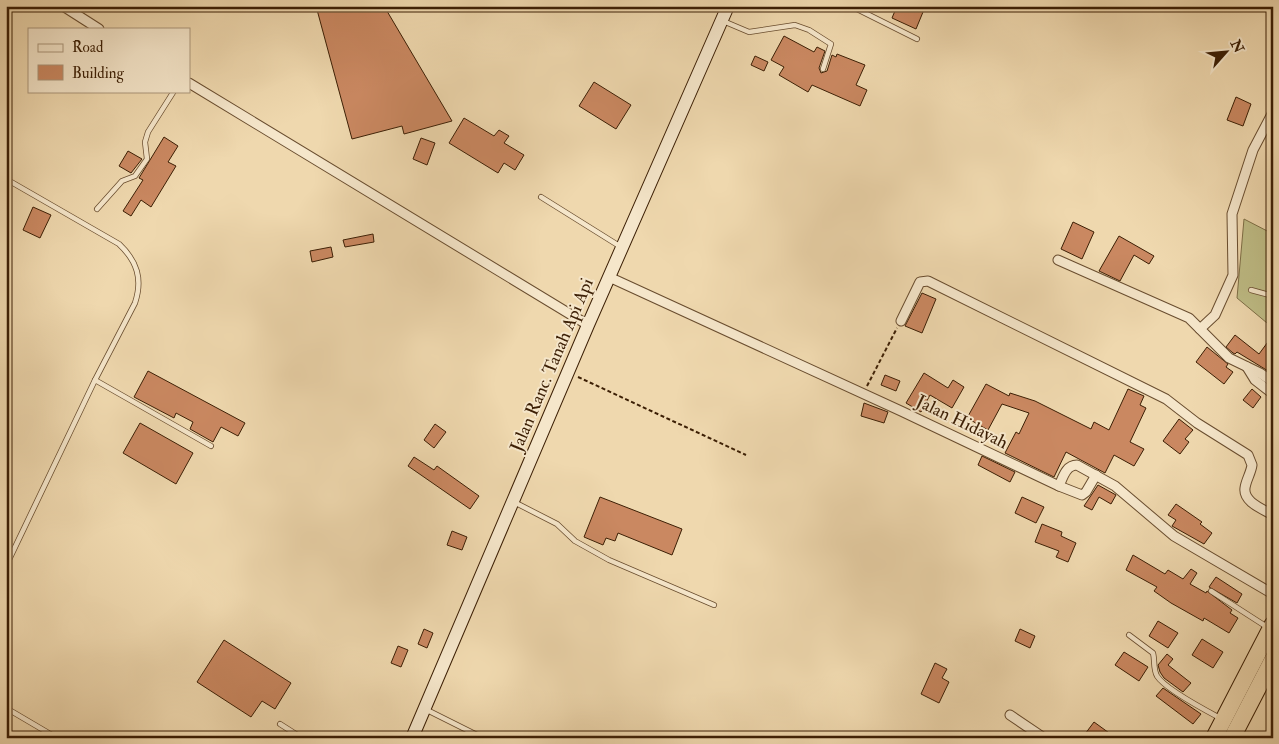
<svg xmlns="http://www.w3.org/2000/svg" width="1279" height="744" viewBox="0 0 1279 744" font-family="'IM FELL Double Pica',serif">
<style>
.green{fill:#bfbd86;stroke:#7e6e46}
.building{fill:#ca8861;stroke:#3c1f05}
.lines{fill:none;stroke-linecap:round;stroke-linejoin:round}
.lane-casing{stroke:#694d2f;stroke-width:6}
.street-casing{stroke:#694d2f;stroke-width:11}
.secondary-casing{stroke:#3c1f05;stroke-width:14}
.highway-casing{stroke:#3c1f05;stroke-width:18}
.path{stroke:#3c1f05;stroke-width:2;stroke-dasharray:4 2.5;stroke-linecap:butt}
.lane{stroke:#f5e6ca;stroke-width:4.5}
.street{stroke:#f5e6ca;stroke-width:9}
.secondary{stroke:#f5e6ca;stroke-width:12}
.highway{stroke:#efd8ae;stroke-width:16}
.labels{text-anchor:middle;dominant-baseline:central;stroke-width:4;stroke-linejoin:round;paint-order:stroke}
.street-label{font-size:18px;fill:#3c1f05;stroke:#f5e6ca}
</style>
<rect width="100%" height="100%" fill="#efd8ae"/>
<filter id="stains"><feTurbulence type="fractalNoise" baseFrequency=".004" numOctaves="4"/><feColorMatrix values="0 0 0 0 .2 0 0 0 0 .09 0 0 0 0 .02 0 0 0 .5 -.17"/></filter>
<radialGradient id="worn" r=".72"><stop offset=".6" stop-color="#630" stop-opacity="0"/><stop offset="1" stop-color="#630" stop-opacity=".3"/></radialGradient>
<!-- green -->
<path class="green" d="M1244 219 1273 234V328L1237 298Z"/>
<!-- building -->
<g class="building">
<path d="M316 6H384L452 121 404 134 402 126 352 139Z"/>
<path d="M897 6H909L923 12 916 29 892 18Z"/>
<path d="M784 36 814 52 817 47 825 51 819 68 821 73 827 71 832 55 836 57 837 54 865 65 856 85 867 90 860 106 812 85 808 92 779 75 784 67 771 60Z"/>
<path d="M755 56 768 62 764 71 751 65Z"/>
<path d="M594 82 631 105 616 129 579 106Z"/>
<path d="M1236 97 1251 104 1243 126 1227 120Z"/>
<path d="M464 118 494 136 499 130 509 136 504 143 524 155 515 170 504 163 498 173 449 143Z"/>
<path d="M164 137 178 146 168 162 176 166 151 207 141 200 131 216 123 211 143 180 139 178Z"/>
<path d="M421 138 435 143 427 165 413 159Z"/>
<path d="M128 151 142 159 131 173 119 166Z"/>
<path d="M33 207 51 215 40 238 23 230Z"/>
<path d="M1073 222 1094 232 1082 259 1061 249Z"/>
<path d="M373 234 374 242 345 247 343 240Z"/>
<path d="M1119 236 1154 256 1149 264 1134 255 1120 281 1099 271Z"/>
<path d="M331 247 333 257 312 262 310 251Z"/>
<path d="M922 293 936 299 922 333 905 326Z"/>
<path d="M1235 335 1259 354 1273 335V374L1237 352 1235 354 1233 353 1226 347Z"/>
<path d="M1207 347 1228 364 1226 367 1233 372 1224 384 1196 362Z"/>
<path d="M148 371 245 423 238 436 221 427 213 442 190 429 193 422 176 413 174 418 134 397Z"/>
<path d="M924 373 948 388 953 380 964 387 952 408 930 395 921 412 906 403Z"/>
<path d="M885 375 900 381 896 391 881 385Z"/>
<path d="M986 384 1009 396 1010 393 1035 401 1091 429 1094 422 1109 430 1128 389 1144 396 1140 405 1146 408 1130 442 1144 449 1134 466 1114 455 1105 473 1066 452 1054 477 1005 453 1016 432 1019 434 1029 413 1002 404 988 430 967 418Z"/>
<path d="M1252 389 1261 397 1253 408 1243 400Z"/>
<path d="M864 403 888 412 884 423 861 416Z"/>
<path d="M1179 419 1193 430 1185 439 1189 442 1180 454 1163 441Z"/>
<path d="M140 423 193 453 176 484 123 453Z"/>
<path d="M435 424 446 432 434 448 424 440Z"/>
<path d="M982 456 1015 472 1010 482 978 465Z"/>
<path d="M414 457 434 470 437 466 479 496 470 509 408 466Z"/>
<path d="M1098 485 1116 495 1111 504 1099 497 1092 510 1084 506Z"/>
<path d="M600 497 682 529 672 555 618 533 615 541 606 538 603 545 584 537Z"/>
<path d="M1022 497 1044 507 1036 523 1015 513Z"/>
<path d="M1176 504 1202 522 1200 524 1212 533 1204 544 1172 526 1176 520 1168 515Z"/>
<path d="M1042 524 1062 532 1061 536 1076 543 1068 562 1056 557 1059 551 1035 542Z"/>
<path d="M452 531 467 537 462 550 447 545Z"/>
<path d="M1133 555 1165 574 1168 570 1183 579 1191 569 1197 573 1190 584 1206 593 1207 591 1232 610 1230 613 1238 618 1229 633 1204 618 1203 621 1171 603 1154 591 1157 587 1126 570Z"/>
<path d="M1216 577 1242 594 1237 603 1209 587Z"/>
<path d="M1158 621 1178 633 1168 648 1149 636Z"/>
<path d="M424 629 433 633 427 648 418 644Z"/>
<path d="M1020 629 1035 636 1030 648 1015 641Z"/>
<path d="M1202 639 1223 652 1213 668 1192 655Z"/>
<path d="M224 640 291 683 275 709 262 701 251 717 197 682Z"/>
<path d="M398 646 408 650 401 667 391 663Z"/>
<path d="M1124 652 1148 667 1139 681 1115 665Z"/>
<path d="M1167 654 1173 659 1168 665 1191 683 1183 692 1164 678 1160 672 1158 665Z"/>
<path d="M935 663 947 669 942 678 949 682 939 703 921 694Z"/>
<path d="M1163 688 1201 714 1193 724 1156 696Z"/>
<path d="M1094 722 1116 738H1082Z"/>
</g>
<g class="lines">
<defs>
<g id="lane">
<path d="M851 6 917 39"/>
<path d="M723 21 749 32 795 25 809 30 831 44 823 69"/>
<path d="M6 179 119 244C137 261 143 279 135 303L95 380 6 566"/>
<path d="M541 197 621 247"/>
<path d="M97 209 122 181 135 176 147 159 145 142 148 132 174 91"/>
<path d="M1251 290 1273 296"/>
<path d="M95 380 211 446"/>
<path d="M514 502 557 524 575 541 609 560 714 605"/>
<path d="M1211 591 1267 627"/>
<path d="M1129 635 1153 653C1155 660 1153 669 1157 676 1165 689 1205 710 1220 718"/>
<path d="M6 708 57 738"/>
<path d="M425 709 483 738"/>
<path d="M280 724 302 738"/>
</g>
<g id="street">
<path d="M63 6 99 29"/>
<path d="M189 83 588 325"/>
<path d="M1058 260 1189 318 1229 358 1260 373 1273 382"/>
<path d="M609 277 901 411 1059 486C1063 477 1066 465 1077 465L1115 486 1174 536 1273 594"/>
<path d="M901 321 920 282 928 281 1166 399 1197 423 1248 455 1252 465C1251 473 1246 480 1245 488 1243 502 1263 509 1273 515"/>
<path d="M1200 329 1215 315 1233 275 1232 214 1253 150 1273 112"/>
<path d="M1247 367 1255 380 1273 394"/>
<path d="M1059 486 1082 495 1086 492 1096 475"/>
<path d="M1010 715 1044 738"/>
</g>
<path id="secondary" d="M412 738 588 325 728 6"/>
<g id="highway">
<path d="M1214 738 1273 624"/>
<path d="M1232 738 1273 659"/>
</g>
</defs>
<!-- lane casing -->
<use href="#lane" class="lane-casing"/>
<!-- street casing -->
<use href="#street" class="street-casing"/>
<!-- secondary casing -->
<use href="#secondary" class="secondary-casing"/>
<!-- highway casing -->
<use href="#highway" class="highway-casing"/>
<!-- path -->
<g class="path">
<path d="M578 377 746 455"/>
<path d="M867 386 897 328"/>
</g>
<!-- lane -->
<use href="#lane" class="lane"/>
<!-- street -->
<use href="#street" class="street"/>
<!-- secondary -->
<use href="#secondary" class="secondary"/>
<!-- highway -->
<use href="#highway" class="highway"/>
</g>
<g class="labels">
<!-- street labels -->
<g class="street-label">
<text transform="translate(552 365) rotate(-67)">Jalan Ranc. Tanah Api Api</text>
<text transform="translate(962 422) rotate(26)">Jalan Hidayah</text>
</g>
</g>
<!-- margin -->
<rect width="1279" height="744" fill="none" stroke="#efd8ae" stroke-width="25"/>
<rect x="8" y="8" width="1264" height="729" fill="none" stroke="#3c1f05" stroke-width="2.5"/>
<rect x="12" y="12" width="1254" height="719" fill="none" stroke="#3c1f05"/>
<!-- legend -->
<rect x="28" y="28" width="162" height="65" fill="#f5e6ca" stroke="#ab967b"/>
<rect x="38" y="44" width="25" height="8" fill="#f5e6ca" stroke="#ab967b"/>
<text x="72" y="52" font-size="15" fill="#3c1f05">Road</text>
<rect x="38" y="65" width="25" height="15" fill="#ca8861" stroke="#ab967b"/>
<text x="72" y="78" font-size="15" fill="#3c1f05">Building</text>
<!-- north arrow -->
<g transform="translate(1226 52) rotate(63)" stroke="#f5e6ca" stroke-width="4" paint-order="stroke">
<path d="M0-4L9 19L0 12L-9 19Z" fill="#3c1f05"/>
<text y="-8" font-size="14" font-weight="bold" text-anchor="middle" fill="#3c1f05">N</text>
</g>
<rect width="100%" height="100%" filter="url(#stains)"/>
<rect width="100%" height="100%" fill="url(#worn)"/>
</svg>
